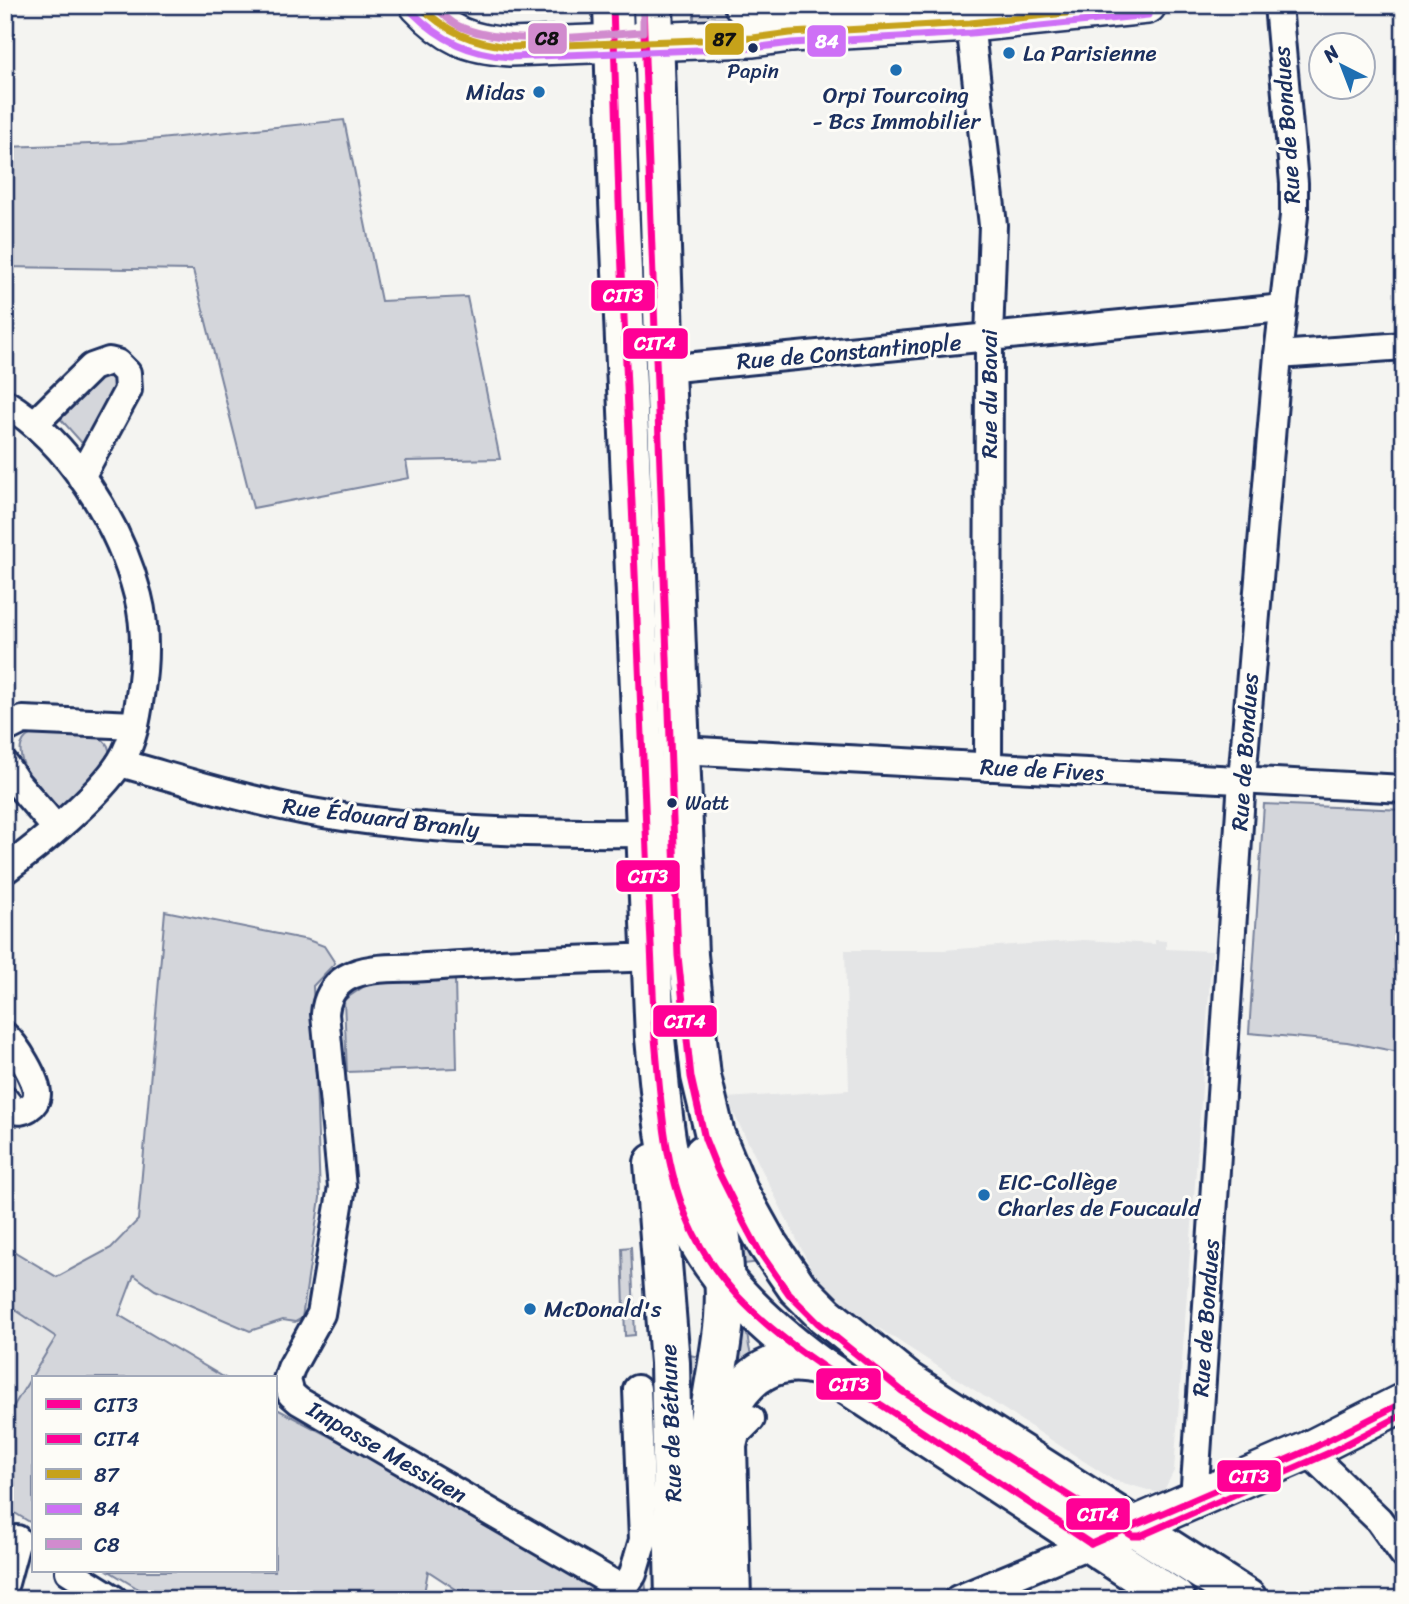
<svg xmlns="http://www.w3.org/2000/svg" width="1409" height="1604" viewBox="0 0 1409 1604" font-family="Sriracha,sans-serif">
<style>
.built{fill:#e4e5e6}
.green{fill:#d4d6db;stroke:#78829c;stroke-width:2}
.lines{fill:none;stroke-linecap:round;stroke-linejoin:round}
.street-casing{stroke:#1b2f5e;stroke-width:32}
.secondary-casing{stroke:#1b2f5e;stroke-width:42}
.primary-casing{stroke:#1b2f5e;stroke-width:44}
.street{stroke:#fdfcf7;stroke-width:26}
.secondary{stroke:#fdfcf7;stroke-width:37}
.primary{stroke:#fdfcf7;stroke-width:38}
.bus-1-casing{stroke:#fdfcf7;stroke-width:12}
.bus-2-casing{stroke:#fdfcf7;stroke-width:12}
.bus-3-casing{stroke:#fdfcf7;stroke-width:12}
.bus-4-casing{stroke:#fdfcf7;stroke-width:12}
.bus-5-casing{stroke:#fdfcf7;stroke-width:12}
.bus-1{stroke:#ff0096;stroke-width:7}
.bus-2{stroke:#ff0096;stroke-width:7}
.bus-3{stroke:#c6a21a;stroke-width:7}
.bus-4{stroke:#ce70f6;stroke-width:7}
.bus-5{stroke:#d18bce;stroke-width:7}
.bus-dot{fill:#1b2f5e;stroke:#fdfcf7;stroke-width:2.5}
.poi-dot{fill:#1f6fb2;stroke:#fdfcf7;stroke-width:2.5}
.labels{text-anchor:middle;dominant-baseline:central;stroke-width:6;stroke-linejoin:round;paint-order:stroke}
.bus-label{font-size:21px;fill:#1b2f5e;stroke:#fdfcf7}
.poi-label{font-size:23px;fill:#1b2f5e;stroke:#fdfcf7;text-anchor:start}
.street-label{font-size:23px;fill:#1b2f5e;stroke:#fdfcf7}
.line-badge{stroke:#fdfcf7;stroke-width:2.5}
.badge-label{font-size:19px;text-anchor:middle;font-weight:bold;fill:#fff}
.pale-badge-label{font-size:19px;text-anchor:middle;font-weight:bold;fill:#111}
</style>
<rect width="100%" height="100%" fill="#f4f4f1"/>
<filter id="ink" filterUnits="userSpaceOnUse"><feTurbulence type="fractalNoise" baseFrequency=".0143" numOctaves="2"/><feDisplacementMap in="SourceGraphic" scale="14" xChannelSelector="R" yChannelSelector="G"/><feConvolveMatrix kernelMatrix="1 2 1 2 8 2 1 2 1" color-interpolation-filters="sRGB"/></filter>
<g filter="url(#ink)">
<!-- built -->
<g class="built">
<path d="M1084 940 1155 944V940L1166 941V949L1212 951 1174 1471 1162 1494 1113 1480 823 1292 726 1098 849 1090 845 950H943Z"/>
<path d="M5 1303 56 1336 5 1420Z"/>
</g>
<!-- green -->
<g class="green">
<path d="M694 5H730L741 20 694 26Z"/>
<path d="M344 120 381 301 467 297 500 459 406 461 409 478 253 508 193 270 5 267V147L120 143Z"/>
<path d="M101 368 120 379 88 444 82 443 57 415Z"/>
<path d="M37 732 100 738C108 743 110 748 109 757L68 804 60 807 50 806C35 787 0 742 37 732Z"/>
<path d="M1264 804 1404 810V1053L1347 1042 1249 1033Z"/>
<path d="M165 911 308 940 324 946 335 963 313 986 320 1198 302 1318 295 1322 283 1320 250 1331 155 1290 134 1275 119 1315 225 1378H33V1524L5 1507V1420L56 1337 5 1303V1246L57 1277 111 1248 138 1220Z"/>
<path d="M455 979 457 1068 347 1072 344 1000 372 981Z"/>
<path d="M729 1209 768 1261 737 1265Z"/>
<path d="M631 1247 635 1335 625 1336 622 1248Z"/>
<path d="M740 1323C751 1332 746 1345 752 1356L734 1371Z"/>
<path d="M689 1355 706 1358 692 1459 684 1371Z"/>
<path d="M275 1408 417 1482 623 1598 644 1570 647 1599H471L428 1571 423 1599H155L109 1571H275Z"/>
</g>
<g class="lines">
<defs>
<g id="street">
<path d="M970 23 993 225 989 338 988 767"/>
<path d="M1278 355 1404 346"/>
<path d="M665 369 1283 308"/>
<path d="M5 403C69 441 120 525 138 596 146 627 145 664 140 696 137 718 133 742 121 761 100 795 38 846 5 870"/>
<path d="M35 423 92 367 109 361 117 363 127 373 128 390 81 477"/>
<path d="M5 729 23 720 135 725"/>
<path d="M680 750 1404 789"/>
<path d="M120 763C182 780 243 799 306 811 419 831 533 834 648 833"/>
<path d="M5 765 17 783 56 828"/>
<path d="M5 1036C16 1045 37 1080 37 1094 37 1105 22 1115 13 1109 11 1108 6 1101 5 1100"/>
<path d="M637 1389 643 1540 633 1574 623 1589 299 1401 291 1394 287 1380 291 1368 321 1314 342 1187 325 1014C326 999 333 986 346 978 368 965 401 969 426 967 501 962 576 960 652 957"/>
<path d="M1307 1451 1379 1520 1404 1555"/>
<path d="M1194 1500 1242 780 1278 355 1294 216V183L1278 5"/>
<path d="M69 1571 114 1599"/>
<path d="M5 1583 17 1539"/>
<path d="M737 1599 733 1446 736 1434 751 1419"/>
<path d="M958 1599 1091 1544"/>
</g>
<g id="secondary">
<path d="M419 5C448 36 469 44 510 47L753 38 790 33 970 23 1147 5"/>
<path d="M743 5 759 19 790 33"/>
<path d="M1108 1537 1307 1451 1404 1402"/>
</g>
<g id="primary">
<path d="M613 5 619 201 655 1038C661 1097 664 1161 686 1216 710 1277 768 1328 819 1366L1175 1599"/>
<path d="M653 5 665 369 688 955 701 1076 715 1135 739 1193 768 1245 797 1287 825 1315 908 1382 1247 1599"/>
<path d="M704 1154C718 1207 728 1263 724 1318 721 1358 710 1398 707 1439 703 1492 706 1546 707 1599"/>
<path d="M654 1163 670 1363 675 1599"/>
<path d="M718 1437C733 1389 764 1350 819 1366"/>
</g>
</defs>
<!-- street casing -->
<use href="#street" class="street-casing"/>
<!-- secondary casing -->
<use href="#secondary" class="secondary-casing"/>
<!-- primary casing -->
<use href="#primary" class="primary-casing"/>
<!-- street -->
<use href="#street" class="street"/>
<!-- secondary -->
<use href="#secondary" class="secondary"/>
<!-- primary -->
<use href="#primary" class="primary"/>
<defs>
<g id="bus-1">
<path d="M613 5 619 201 655 1038C661 1104 664 1173 694 1234 737 1321 829 1370 906 1421 968 1462 1029 1503 1091 1544"/>
<path d="M1091 1544 1307 1451 1404 1402"/>
</g>
<path id="bus-2" d="M643 5 678 956 691 1077 705 1139 717 1169 743 1221 759 1251 789 1294 818 1323 902 1391 1133 1536H1140L1329 1453 1404 1414"/>
<path id="bus-3" d="M419 5C446 32 472 43 510 47L753 38 790 33 970 23 1145 5"/>
<path id="bus-4" d="M412 12C441 41 470 54 510 57L753 48 791 43 971 33 1148 15"/>
<path id="bus-5" d="M434 5C441 13 449 21 459 26 506 48 592 35 643 32V5"/>
</defs>
<!-- bus-1 casing -->
<use href="#bus-1" class="bus-1-casing"/>
<!-- bus-2 casing -->
<use href="#bus-2" class="bus-2-casing"/>
<!-- bus-3 casing -->
<use href="#bus-3" class="bus-3-casing"/>
<!-- bus-4 casing -->
<use href="#bus-4" class="bus-4-casing"/>
<!-- bus-5 casing -->
<use href="#bus-5" class="bus-5-casing"/>
<!-- bus-1 -->
<use href="#bus-1" class="bus-1"/>
<!-- bus-2 -->
<use href="#bus-2" class="bus-2"/>
<!-- bus-3 -->
<use href="#bus-3" class="bus-3"/>
<!-- bus-4 -->
<use href="#bus-4" class="bus-4"/>
<!-- bus-5 -->
<use href="#bus-5" class="bus-5"/>
</g>
</g>
<!-- markers -->
<g class="bus-dot">
<circle cx="753" cy="48" r="6"/>
<circle cx="672" cy="803" r="6"/>
</g>
<g class="poi-dot">
<circle cx="1009" cy="53" r="7"/>
<circle cx="896" cy="70" r="7"/>
<circle cx="539" cy="92" r="7"/>
<circle cx="984" cy="1195" r="7"/>
<circle cx="530" cy="1309" r="7"/>
</g>
<g class="labels">
<!-- bus labels -->
<g class="bus-label">
<text x="753" y="71">Papin</text>
<text x="685" y="803" text-anchor="start">Watt</text>
</g>
<!-- poi labels -->
<g class="poi-label">
<text x="1023" y="53">La Parisienne</text>
<text x="525" y="92" text-anchor="end">Midas</text>
<text x="896" y="95" text-anchor="middle">Orpi Tourcoing<tspan x="896" dy="26">- Bcs Immobilier</tspan></text>
<text x="998" y="1182">EIC-Collège<tspan x="998" dy="26">Charles de Foucauld</tspan></text>
<text x="544" y="1309">McDonald's</text>
</g>
<!-- street labels -->
<g class="street-label">
<text transform="translate(1287 125) rotate(-94)">Rue de Bondues</text>
<text transform="translate(849 352) rotate(-5)">Rue de Constantinople</text>
<text transform="translate(989 394) rotate(-90)">Rue du Bavai</text>
<text transform="translate(1245 752) rotate(-86)">Rue de Bondues</text>
<text transform="translate(1042 770) rotate(3)">Rue de Fives</text>
<text transform="translate(381 818) rotate(7)">Rue Édouard Branly</text>
<text transform="translate(1206 1318) rotate(-86)">Rue de Bondues</text>
<text transform="translate(671 1423) rotate(-92)">Rue de Béthune</text>
<text transform="translate(387 1452) rotate(30)">Impasse Messiaen</text>
</g>
</g>
<g class="line-badge">
<rect x="527" y="22" width="41" height="33" rx="7" fill="#d18bce"/>
<rect x="704" y="22" width="41" height="34" rx="7" fill="#c6a21a"/>
<rect x="806" y="24" width="41" height="34" rx="7" fill="#ce70f6"/>
<rect x="590" y="279" width="66" height="33" rx="7" fill="#ff0096"/>
<rect x="622" y="327" width="67" height="33" rx="7" fill="#ff0096"/>
<rect x="615" y="859" width="66" height="34" rx="7" fill="#ff0096"/>
<rect x="652" y="1004" width="66" height="34" rx="7" fill="#ff0096"/>
<rect x="815" y="1367" width="67" height="34" rx="7" fill="#ff0096"/>
<rect x="1216" y="1459" width="66" height="34" rx="7" fill="#ff0096"/>
<rect x="1065" y="1497" width="66" height="34" rx="7" fill="#ff0096"/>
</g>
<g class="badge-label">
<text x="827" y="48">84</text>
<text x="623" y="302">CIT3</text>
<text x="655" y="350">CIT4</text>
<text x="648" y="883">CIT3</text>
<text x="685" y="1028">CIT4</text>
<text x="849" y="1391">CIT3</text>
<text x="1249" y="1483">CIT3</text>
<text x="1098" y="1521">CIT4</text>
</g>
<g class="pale-badge-label">
<text x="547" y="45">C8</text>
<text x="724" y="46">87</text>
</g>
<!-- margin -->
<rect width="1409" height="1604" fill="none" stroke="#fdfcf7" stroke-width="28"/>
<rect x="14" y="14" width="1381" height="1576" fill="none" stroke="#1b2f5e" stroke-width="2.5" filter="url(#ink)"/>
<!-- legend -->
<rect x="32" y="1376" width="245" height="196" fill="#fdfcf7" stroke="#a3aaba" stroke-width="2"/>
<rect x="46" y="1399" width="35" height="10" fill="#ff0096" stroke="#a3aaba" stroke-width="2"/>
<text x="94" y="1412" font-size="21" fill="#1b2f5e">CIT3</text>
<rect x="46" y="1434" width="35" height="10" fill="#ff0096" stroke="#a3aaba" stroke-width="2"/>
<text x="94" y="1446" font-size="21" fill="#1b2f5e">CIT4</text>
<rect x="46" y="1469" width="35" height="10" fill="#c6a21a" stroke="#a3aaba" stroke-width="2"/>
<text x="94" y="1482" font-size="21" fill="#1b2f5e">87</text>
<rect x="46" y="1504" width="35" height="10" fill="#ce70f6" stroke="#a3aaba" stroke-width="2"/>
<text x="94" y="1516" font-size="21" fill="#1b2f5e">84</text>
<rect x="46" y="1539" width="35" height="10" fill="#d18bce" stroke="#a3aaba" stroke-width="2"/>
<text x="94" y="1552" font-size="21" fill="#1b2f5e">C8</text>
<!-- north arrow -->
<g transform="translate(1342 66) rotate(318)"><circle r="33" fill="#fdfcf7" stroke="#a3aaba" stroke-width="2"/>
<path d="M0-5L12 26L0 18L-12 26Z" fill="#1f6fb2"/>
<text y="-10" font-size="19" font-weight="bold" text-anchor="middle" fill="#1b2f5e">N</text>
</g>
</svg>
